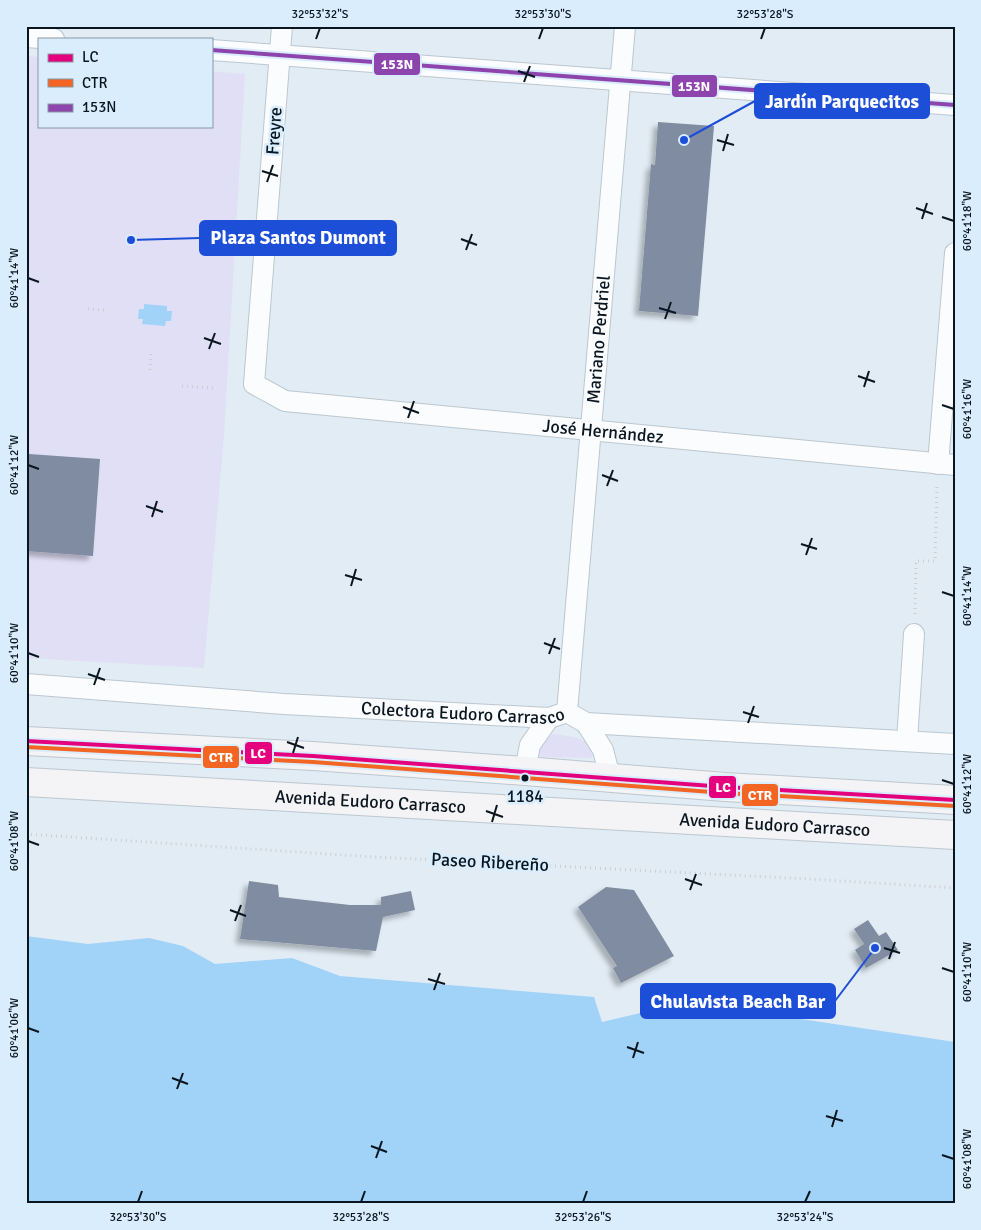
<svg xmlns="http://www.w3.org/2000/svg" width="981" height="1230" viewBox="0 0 981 1230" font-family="Signika,sans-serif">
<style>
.green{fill:#e1dff6}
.water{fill:#a1d2f8}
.building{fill:#7f8ca2;filter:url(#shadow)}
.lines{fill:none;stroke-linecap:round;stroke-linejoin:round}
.minor-casing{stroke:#bcc7d0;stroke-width:22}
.secondary-casing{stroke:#bcc7d0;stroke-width:30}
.path{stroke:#cbced0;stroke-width:3;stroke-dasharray:1 4;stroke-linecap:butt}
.minor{stroke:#fbfcfe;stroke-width:20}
.secondary{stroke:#f4f3f5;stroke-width:28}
.bus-1-casing{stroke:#daedfd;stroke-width:8}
.bus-2-casing{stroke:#daedfd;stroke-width:8}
.bus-3-casing{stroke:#daedfd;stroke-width:8}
.bus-1{stroke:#e5007d;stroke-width:4}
.bus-2{stroke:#f26522;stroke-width:4}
.bus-3{stroke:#8e44ad;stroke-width:4}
.ticks{fill:none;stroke:#0a161f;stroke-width:2}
.bus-dot{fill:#0a161f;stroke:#daedfd;stroke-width:2}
.labels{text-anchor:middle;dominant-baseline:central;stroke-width:5;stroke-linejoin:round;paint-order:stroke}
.bus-label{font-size:17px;fill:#0a161f;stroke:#daedfd}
.street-label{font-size:18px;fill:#0a161f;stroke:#daedfd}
.leader{fill:none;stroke:#1d4ed8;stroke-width:2}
.callout-dot{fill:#1d4ed8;stroke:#daedfd;stroke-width:2}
.callout{fill:#1d4ed8;stroke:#1d4ed8;stroke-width:2}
.callout-label{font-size:19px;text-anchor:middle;font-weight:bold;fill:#fff}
.line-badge{stroke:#daedfd;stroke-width:2}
.badge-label{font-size:14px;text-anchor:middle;font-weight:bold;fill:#fff}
.neatline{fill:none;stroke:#0a161f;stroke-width:2}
.ticks-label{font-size:12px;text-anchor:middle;fill:#0a161f}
</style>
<defs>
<filter id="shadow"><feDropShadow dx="-4.5" dy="4.5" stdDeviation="2.5" flood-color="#0004"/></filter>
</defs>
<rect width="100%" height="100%" fill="#e2ecf5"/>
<!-- green -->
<g class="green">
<path d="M26 56 39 57V126H211V71L245 74 224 435 204 668 26 658Z"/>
<path d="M553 734C567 736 597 737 592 758L542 757 539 755C538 745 546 740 553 734Z"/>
<path d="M26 853H30L26 905Z"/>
</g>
<!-- water -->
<g class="water">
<path d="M144 304 167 306V311H172L171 321H166L165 326 142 324 143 319H138L139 309H144Z"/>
<path d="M26 936 88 944 149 938 183 946 215 964 292 958 340 976 594 997 602 1022 687 1002 955 1042V1204H26Z"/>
</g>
<!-- building -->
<g class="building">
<path d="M658 122 714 126 698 316 639 311 651 164 655 165Z"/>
<path d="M29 454 100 459 93 556 26 551V495Z"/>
<path d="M249 881 278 885 279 897 350 905H381V897L411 891 415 910 383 917 376 951 240 939Z"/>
<path d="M606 887 634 890 674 956 621 983 613 968 617 966 578 907Z"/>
<path d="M868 920 879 936 886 932 898 950 866 968 855 950 864 944 854 929Z"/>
</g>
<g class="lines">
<defs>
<g id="minor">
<path id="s1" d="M282 26 254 384 285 401 955 465"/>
<path d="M26 37 54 39"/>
<path d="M211 50 955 105"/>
<path d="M938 464 955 253"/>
<path id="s2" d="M26 684 284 704 549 718 567 712 586 723 955 744"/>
<path id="s3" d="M567 712 625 26"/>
<path d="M586 723 603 750 610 777"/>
<path d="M907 741 914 634"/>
<path d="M525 771 530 745 549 718"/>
</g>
<g id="secondary">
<path d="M26 741 313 756 525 771 725 787 955 800"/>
<path id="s4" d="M26 782 955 835"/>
</g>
</defs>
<!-- minor casing -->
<use href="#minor" class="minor-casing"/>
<!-- secondary casing -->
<use href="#secondary" class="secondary-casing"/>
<!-- path -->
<g class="path">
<path d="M88 309 104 310"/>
<path d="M150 370 151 351"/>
<path d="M182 386 216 388"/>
<path d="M915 614 916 561H935L937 484"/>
<path d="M26 834 358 856 809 879 955 888"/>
</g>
<!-- minor -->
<use href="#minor" class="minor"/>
<!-- secondary -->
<use href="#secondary" class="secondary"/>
<defs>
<path id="bus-1" d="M26 741 313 756 725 787 955 800"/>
<path id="bus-2" d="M26 747 313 762 725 793 955 806"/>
<path id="bus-3" d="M211 50 955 105"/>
</defs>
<!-- bus-1 casing -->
<use href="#bus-1" class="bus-1-casing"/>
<!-- bus-2 casing -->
<use href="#bus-2" class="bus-2-casing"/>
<!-- bus-3 casing -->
<use href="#bus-3" class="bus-3-casing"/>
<!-- bus-1 -->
<use href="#bus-1" class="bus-1"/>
<!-- bus-2 -->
<use href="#bus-2" class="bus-2"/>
<!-- bus-3 -->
<use href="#bus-3" class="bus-3"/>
</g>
<!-- ticks -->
<path class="ticks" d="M316 39 320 28M539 39 543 28M761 39 765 28M518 71 535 77M524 82 530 66M717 140 734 145M723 151 728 134M262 171 278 176M267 182 273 165M916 208 933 214M942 217 954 221M922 219 927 203M461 239 477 245M466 250 472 234M28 278 39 282M659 308 676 313M665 319 671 302M204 338 221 344M209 349 215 333M858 376 875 382M864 387 869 371M942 405 954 409M403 407 419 413M408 418 414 401M28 465 39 469M602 475 618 481M607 486 613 470M146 506 163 512M152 517 157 501M801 544 817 549M806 555 812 538M345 575 362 580M351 586 356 569M942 592 954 596M544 643 560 649M28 653 39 657M549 654 555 638M88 674 105 680M94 685 100 668M743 712 759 717M748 723 754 706M287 742 304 748M293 753 298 737M942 780 954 784M486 811 503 817M492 822 497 805M28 841 39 845M685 879 702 885M690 890 696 874M230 910 246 916M235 921 241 905M884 948 900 953M889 959 895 942M942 968 954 972M428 979 445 984M434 990 440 973M28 1028 39 1032M627 1047 644 1053M633 1058 638 1042M172 1078 188 1084M177 1089 183 1073M826 1116 843 1121M832 1127 837 1110M371 1146 387 1152M942 1155 954 1159M376 1158 382 1141M138 1202 142 1191M361 1202 365 1191M583 1202 587 1191M805 1202 810 1191"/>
<!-- markers -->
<circle class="bus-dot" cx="525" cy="778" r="4.5"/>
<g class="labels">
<!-- bus labels -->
<g class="bus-label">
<text x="525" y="796">1184</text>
</g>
<!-- street labels -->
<g class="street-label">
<text transform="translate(274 131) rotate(-86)">Freyre</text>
<text stroke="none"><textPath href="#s3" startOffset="374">Mariano Perdriel</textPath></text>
<text stroke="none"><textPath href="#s1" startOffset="714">José Hernández</textPath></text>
<text stroke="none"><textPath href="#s2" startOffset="438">Colectora Eudoro Carrasco</textPath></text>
<text stroke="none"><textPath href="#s4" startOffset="345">Avenida Eudoro Carrasco</textPath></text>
<text stroke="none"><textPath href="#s4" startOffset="750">Avenida Eudoro Carrasco</textPath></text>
<text transform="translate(490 862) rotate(3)">Paseo Ribereño</text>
</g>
</g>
<!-- callouts -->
<path class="leader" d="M684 140L755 101M131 240L200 238M875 948L835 1001"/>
<g class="callout-dot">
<circle cx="684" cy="140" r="5"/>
<circle cx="131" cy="240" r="5"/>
<circle cx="875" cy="948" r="5"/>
</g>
<g class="callout">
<rect x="755" y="84" width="174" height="34" rx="5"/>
<rect x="200" y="221" width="196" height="34" rx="5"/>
<rect x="641" y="984" width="194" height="34" rx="5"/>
</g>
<g class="callout-label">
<text x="842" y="108">Jardín Parquecitos</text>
<text x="298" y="244">Plaza Santos Dumont</text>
<text x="738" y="1008">Chulavista Beach Bar</text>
</g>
<g class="line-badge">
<rect x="373" y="52" width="48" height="24" rx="5" fill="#8e44ad"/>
<rect x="671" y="74" width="47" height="24" rx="5" fill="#8e44ad"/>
<rect x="244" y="741" width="29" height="24" rx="5" fill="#e5007d"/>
<rect x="202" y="745" width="38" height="24" rx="5" fill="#f26522"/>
<rect x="708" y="775" width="29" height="24" rx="5" fill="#e5007d"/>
<rect x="741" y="783" width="38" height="24" rx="5" fill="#f26522"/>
</g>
<g class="badge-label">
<text x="397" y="69">153N</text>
<text x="694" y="91">153N</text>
<text x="258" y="758">LC</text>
<text x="221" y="762">CTR</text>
<text x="723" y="792">LC</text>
<text x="760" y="800">CTR</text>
</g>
<!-- border -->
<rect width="981" height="1230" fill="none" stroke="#daedfd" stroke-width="55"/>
<!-- legend -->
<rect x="38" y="38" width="175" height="90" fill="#daedfd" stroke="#8797a4"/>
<rect x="48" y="54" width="25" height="8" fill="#e5007d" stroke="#8797a4"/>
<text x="82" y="62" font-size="15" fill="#0a161f">LC</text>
<rect x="48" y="79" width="25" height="8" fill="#f26522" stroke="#8797a4"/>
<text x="82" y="88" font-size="15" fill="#0a161f">CTR</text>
<rect x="48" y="104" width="25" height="8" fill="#8e44ad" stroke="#8797a4"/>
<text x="82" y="112" font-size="15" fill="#0a161f">153N</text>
<rect x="28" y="28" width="926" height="1174" class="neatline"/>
<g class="ticks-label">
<text x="320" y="18">32°53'32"S</text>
<text x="543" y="18">32°53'30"S</text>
<text x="765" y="18">32°53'28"S</text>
<text transform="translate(967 221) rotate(-90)" y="4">60°41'18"W</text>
<text transform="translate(14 278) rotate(-90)" y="4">60°41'14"W</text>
<text transform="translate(967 409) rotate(-90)" y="4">60°41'16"W</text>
<text transform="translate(14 465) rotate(-90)" y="4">60°41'12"W</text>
<text transform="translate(967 596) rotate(-90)" y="4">60°41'14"W</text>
<text transform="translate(14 653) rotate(-90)" y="4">60°41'10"W</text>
<text transform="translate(967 784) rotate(-90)" y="4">60°41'12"W</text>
<text transform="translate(14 841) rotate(-90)" y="4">60°41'08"W</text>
<text transform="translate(967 972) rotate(-90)" y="4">60°41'10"W</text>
<text transform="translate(14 1028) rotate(-90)" y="4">60°41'06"W</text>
<text transform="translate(967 1159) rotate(-90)" y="4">60°41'08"W</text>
<text x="138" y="1221">32°53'30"S</text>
<text x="361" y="1221">32°53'28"S</text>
<text x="583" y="1221">32°53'26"S</text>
<text x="805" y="1221">32°53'24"S</text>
</g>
</svg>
